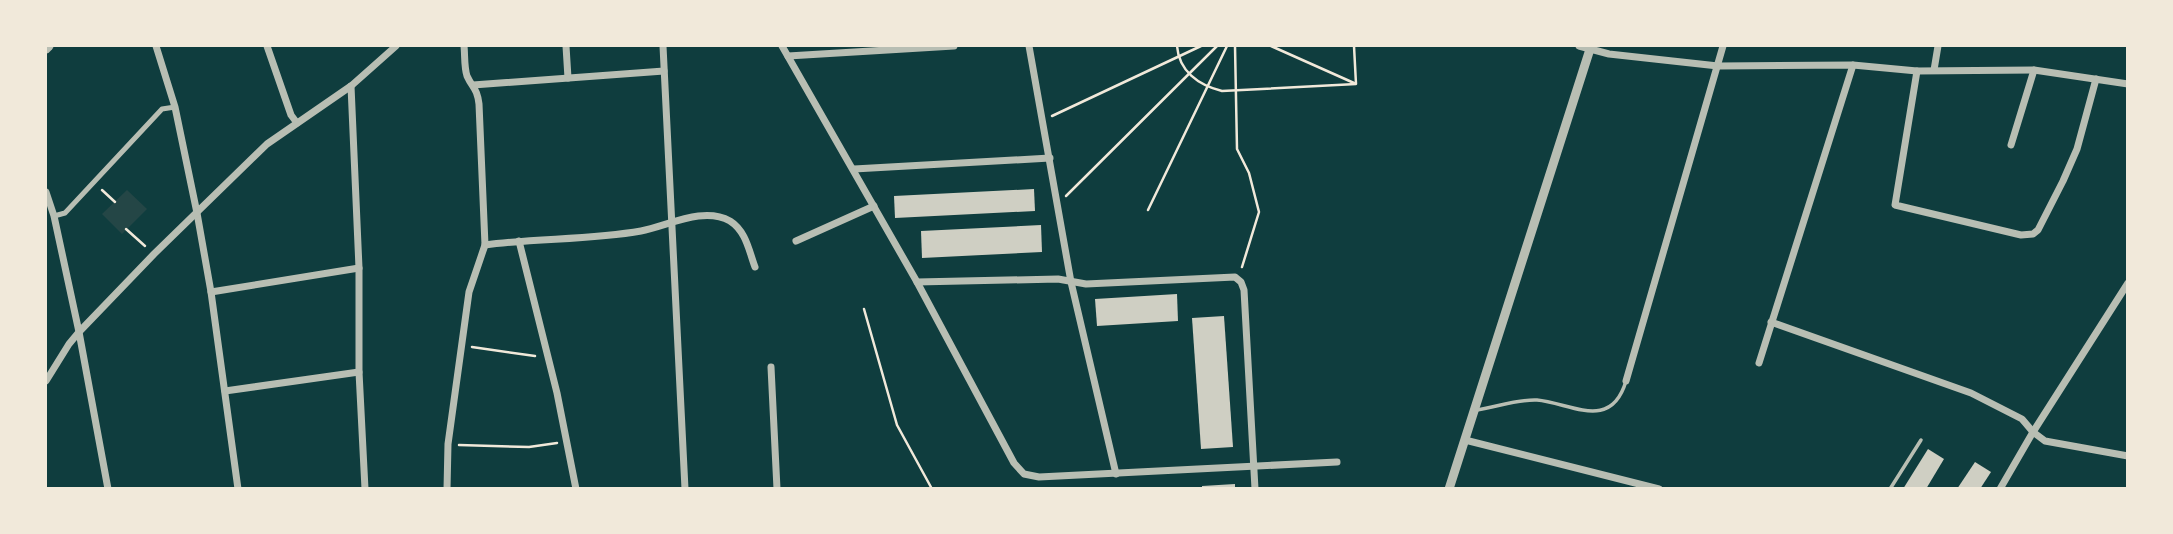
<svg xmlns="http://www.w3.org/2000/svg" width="2173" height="534" viewBox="0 0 2173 534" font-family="Rubik,sans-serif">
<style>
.green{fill:#244646}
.building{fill:#cfcfc3}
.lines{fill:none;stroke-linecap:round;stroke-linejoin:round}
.path{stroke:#f1e9da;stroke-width:2.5}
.service{stroke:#b8beb3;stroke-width:3.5}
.pedestrian{stroke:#b8beb3;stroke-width:5}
.minor{stroke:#b8beb3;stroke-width:7}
.tertiary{stroke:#b8beb3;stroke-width:9}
</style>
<rect width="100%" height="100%" fill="#0f3d3e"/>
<!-- green -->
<path class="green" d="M127 190 147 209 122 234 102 214Z"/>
<!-- building -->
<g class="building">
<path d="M1034 189 1035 211 895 218 894 196Z"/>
<path d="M1041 225 1042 252 922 258 921 231Z"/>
<path d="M1177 294 1178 321 1097 326 1095 299Z"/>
<path d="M1224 316 1233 447 1201 449 1192 318Z"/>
<path d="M1928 449 1944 459 1926 489H1903Z"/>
<path d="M1975 462 1991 472 1980 489H1957Z"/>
<path d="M1235 484V489H1202V486Z"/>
</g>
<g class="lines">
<!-- path -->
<g class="path">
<path d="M1177 46C1179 71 1198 85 1222 91L1356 84 1354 46"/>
<path d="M1235 46 1237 149 1249 173 1259 212 1242 267"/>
<path d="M1271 46 1354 83"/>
<path d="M1052 116 1201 46"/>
<path d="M102 190 115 202"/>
<path d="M1066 196 1217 46"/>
<path d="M1148 210 1227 46"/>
<path d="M126 229 145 246"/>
<path d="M864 309 897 425 932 489"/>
<path d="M472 347 535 356"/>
<path d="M459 445 529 447 557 443"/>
</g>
<!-- service -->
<g class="service">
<path d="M1477 410C1497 407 1517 399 1537 400 1571 403 1611 432 1626 381"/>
<path d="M1890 489 1921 440"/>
</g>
<!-- pedestrian -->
<path class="pedestrian" d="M54 216 65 213 162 109 175 107"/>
<!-- minor -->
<g class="minor">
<path d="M156 46 175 107 197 213 211 292 238 489"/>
<path d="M267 46 291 115 297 123"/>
<path d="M566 46 568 78"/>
<path d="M663 46 685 489"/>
<path d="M782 46 917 282 1014 463 1024 474 1039 477 1337 462"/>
<path d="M1029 46 1071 282 1116 474"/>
<path d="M1579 46 1609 54 1718 66 1853 65 1917 71 2034 70 2128 84"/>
<path d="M788 56 954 46"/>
<path d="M1934 70 1938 46"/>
<path d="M1917 71 1895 205 2021 235 2033 234 2038 230 2063 181 2077 149 2096 79"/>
<path d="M473 85 664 71"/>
<path d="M351 86 359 268V372L365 489"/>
<path d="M2011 145 2034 70"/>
<path d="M854 169 1050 158"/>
<path d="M46 192 54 216 79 332 108 489"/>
<path d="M519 241 557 393 576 489"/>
<path d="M796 241 874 206"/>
<path d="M485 245C537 238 590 240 641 231 668 226 703 206 730 221 746 231 749 251 755 267"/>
<path d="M917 282 1058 279 1086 284 1235 277 1241 282 1244 290 1255 489"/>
<path d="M211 292 359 268"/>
<path d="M1771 322 1971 393 2022 419 2033 432 2045 441 2128 456"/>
<path d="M1759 363 1853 65"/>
<path d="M771 367 777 489"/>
<path d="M46 381 69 344 79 332 154 254 267 144 351 86 396 46"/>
<path d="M1626 381 1723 46"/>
<path d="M225 391 359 372"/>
<path d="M1465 440 1659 489"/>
<path d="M447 489 448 444 469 292 485 245 479 104C477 88 473 89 467 76 464 67 465 55 464 46"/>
<path d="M2000 489 2033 432 2128 283"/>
</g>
<!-- tertiary -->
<g class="tertiary">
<path d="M46 49 49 46"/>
<path d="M1449 489 1591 46"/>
</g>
</g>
<!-- border -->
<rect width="2173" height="534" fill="none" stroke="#f1e9da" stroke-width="94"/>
</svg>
